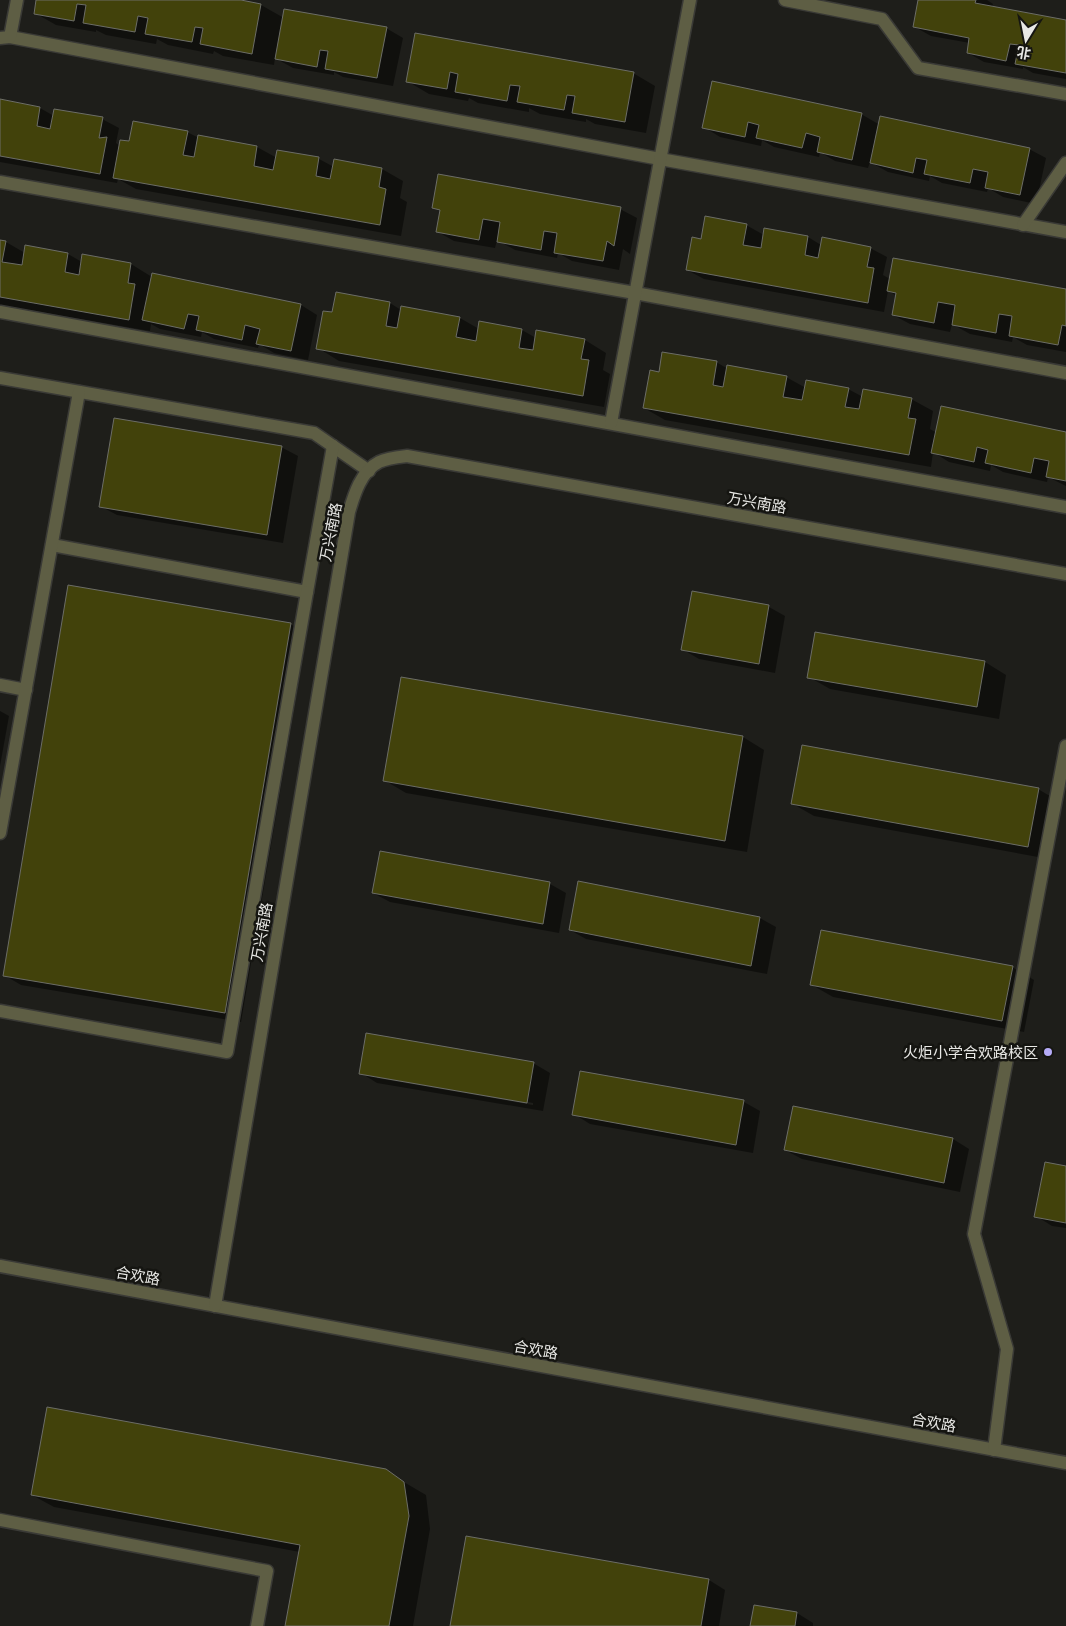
<svg xmlns="http://www.w3.org/2000/svg" width="1066" height="1626" viewBox="0 0 1066 1626" font-family="'Playfair Display','Noto Sans SC',serif">
<style>
.shadow{fill:#0007;fill-rule:evenodd}
.building{fill:#42420b;stroke:#6c6d67}
.lines{fill:none;stroke-linecap:round;stroke-linejoin:round}
.minor-casing{stroke:#3a3a36;stroke-width:15}
.minor{stroke:#5e5e44;stroke-width:12}
.poi-dot{fill:#b6acf8;stroke:#151511;stroke-width:2}
.labels{text-anchor:middle;dominant-baseline:central;stroke-width:5;stroke-linejoin:round;paint-order:stroke}
.street-label{font-size:15px;fill:#e8e8e5;stroke:#151511}
.poi-label{font-size:15px;fill:#e8e8e5;stroke:#151511;text-anchor:end}
</style>
<rect width="100%" height="100%" fill="#1e1e1a"/>
<!-- shadow -->
<g class="shadow">
<path d="M37 0H234L261 5 284 18 386 28 403 38 393 86 343 77 334 72V75L293 68 275 58 274 65 223 56 214 51 213 54 168 45 157 39 156 44 106 35 96 30V32L56 25 35 13Z"/>
<path d="M920 0H987L993 4 992 7 1066 21V79L1033 73 1023 67V69L984 62 968 53 970 43 931 36 915 27Z"/>
<path d="M416 34 633 73 655 86 646 133 595 124 586 119V122L540 114 529 108V112L478 103 469 98 468 101 429 94 407 81Z"/>
<path d="M713 82 861 114 880 125 1029 149 1046 158 1036 204 1003 197 988 188 987 192 942 183 930 176 929 181 888 172 870 162 868 168 835 161 820 152 819 157 774 147 762 140 761 146 720 137 704 127Z"/>
<path d="M0 101 40 108 54 116 102 119 119 128 116 143 120 146 187 132 199 138V137L257 147 277 158 319 159 334 167 335 161 382 169 403 181 400 198 407 202 401 236 136 189 118 179 117 183 0 162Z"/>
<path d="M433 207 620 209 637 218 630 254 623 249 619 270 572 261 558 253 557 258 515 250 497 240 495 248 454 241 438 232 441 212Z"/>
<path d="M746 225 764 235 765 229 808 237 821 245 870 248 887 257 883 275 890 279 1066 290V352L1027 345 1013 337 1012 342 970 334 952 324 950 332 910 324 893 315 897 296 888 291 884 312 704 279 687 270 702 240Z"/>
<path d="M0 241 6 242 25 253 68 254 82 262 131 264 152 277 153 274 301 305 317 315 308 360 274 353 259 344 258 348 214 339 202 332 201 337 160 329 151 324 150 331 0 305Z"/>
<path d="M337 294 390 303 401 310 460 318 479 329 522 330 536 338 585 340 606 353 603 370 610 374 604 407 339 361 318 348 333 314Z"/>
<path d="M716 362 728 369 786 377 806 388 848 389 863 397 911 399 933 411 930 429 937 433 1066 434V486L1048 477 1047 482 1003 472 991 465 990 471 949 462 933 452 931 467 665 420 644 408 660 373Z"/>
<path d="M281 447 298 456 283 543 117 515 100 506Z"/>
<path d="M693 593 769 607 785 616 775 673 699 659 682 649Z"/>
<path d="M290 624 307 633 241 1022 21 985 4 975Z"/>
<path d="M985 662 1006 675 999 719 830 689 809 677Z"/>
<path d="M402 678 743 737 764 750 747 852 406 793 384 780Z"/>
<path d="M0 711 9 716 0 766Z"/>
<path d="M1038 789 1060 802 1049 859 814 816 793 804Z"/>
<path d="M381 853 550 884 566 893 559 933 390 902 373 893Z"/>
<path d="M760 918 776 927 767 974 586 939 570 930Z"/>
<path d="M1012 967 1034 980 1024 1032 833 997 812 985Z"/>
<path d="M533 1063 550 1073 543 1111 377 1083 361 1073ZM377 1076 533 1103V1105L377 1078Z"/>
<path d="M581 1072 744 1102 760 1111 753 1153 590 1124 574 1114Z"/>
<path d="M953 1139 969 1149 960 1192 802 1159 785 1150Z"/>
<path d="M1066 1167V1228L1052 1226 1036 1216Z"/>
<path d="M385 1471 426 1495 430 1529 413 1626H286L300 1552 54 1507 32 1495Z"/>
<path d="M709 1580 725 1590 719 1626H451Z"/>
<path d="M755 1606 797 1613 813 1623V1626H752Z"/>
</g>
<!-- building -->
<g class="building">
<path d="M36 0H241L261 4 252 54 200 44 203 28 195 27 192 42 145 34 148 18 138 16 135 32 83 23 86 5 77 4 74 21 34 14Z"/>
<path d="M918 0H976L975 3 1066 20V73L1015 64 1019 45 1010 44 1006 61 967 53 969 38 913 27Z"/>
<path d="M284 9 387 27 377 78 325 69 328 51 320 50 317 67 275 59Z"/>
<path d="M415 33 634 72 625 122 572 113 575 96 567 95 564 110 517 102 520 86 510 85 507 101 455 92 458 74 450 72 447 89 406 82Z"/>
<path d="M712 81 862 113 852 160 817 152 820 137 806 133 802 148 756 138 759 125 748 122 745 137 702 128Z"/>
<path d="M0 99 40 107 37 126 50 129 54 109 103 117 99 138 107 137 100 174 0 156Z"/>
<path d="M880 116 1030 148 1020 195 985 188 988 172 973 169 970 183 924 174 927 160 916 158 913 173 870 163Z"/>
<path d="M133 121 188 131 183 155 194 157 198 135 257 146 254 166 273 170 277 150 319 157 316 176 330 179 334 159 382 168 379 187 386 189 380 225 113 178 120 140 129 141Z"/>
<path d="M438 174 621 207 614 246 607 241 603 261 554 253 557 233 544 231 541 250 497 242 500 222 483 219 479 240 436 232 440 210 432 208Z"/>
<path d="M705 216 747 224 743 245 761 248 764 228 808 236 805 255 818 258 822 237 871 247 867 267 874 268 868 303 686 270 692 237 701 239Z"/>
<path d="M0 240 6 241 2 262 22 265 25 245 68 253 65 272 79 275 82 254 131 263 128 283 135 284 129 320 0 297Z"/>
<path d="M893 258 1066 289V326L1062 325 1058 345 1009 336 1012 316 999 314 996 333 952 325 955 305 938 302 934 323 892 315 896 293 887 291Z"/>
<path d="M152 273 301 304 291 351 256 344 260 329 245 325 242 340 196 330 199 316 188 314 184 329 142 320Z"/>
<path d="M336 292 390 302 386 326 397 328 401 306 460 317 456 337 476 341 479 321 522 329 519 348 533 350 536 330 585 339 581 359 589 360 583 396 316 349 323 311 332 312Z"/>
<path d="M662 352 717 361 713 385 723 387 727 365 787 376 783 397 802 400 806 380 849 388 845 407 859 409 863 389 912 398 908 418 916 419 909 455 643 408 650 370 659 372Z"/>
<path d="M941 406 1066 432V481L1046 477 1049 461 1034 458 1031 473 985 463 988 450 977 447 974 462 931 453Z"/>
<path d="M114 418 282 446 267 535 99 507Z"/>
<path d="M68 585 291 623 225 1013 3 976Z"/>
<path d="M692 591 769 605 759 664 681 650Z"/>
<path d="M815 632 985 661 977 707 807 678Z"/>
<path d="M401 677 743 736 725 841 383 781Z"/>
<path d="M802 745 1039 788 1028 847 791 804Z"/>
<path d="M380 851 550 882 543 924 372 893Z"/>
<path d="M578 881 760 917 751 966 569 930Z"/>
<path d="M821 930 1013 966 1002 1021 810 985Z"/>
<path d="M366 1033 534 1062 527 1103 359 1074Z"/>
<path d="M580 1071 744 1100 736 1145 572 1115Z"/>
<path d="M793 1106 953 1138 944 1183 784 1150Z"/>
<path d="M1045 1162 1066 1166V1223L1034 1217Z"/>
<path d="M47 1407 386 1469 404 1482 409 1516 389 1626H285L300 1545 31 1495Z"/>
<path d="M466 1536 709 1579 701 1626H450Z"/>
<path d="M754 1605 797 1612 795 1626H750Z"/>
</g>
<g class="lines">
<defs>
<g id="minor">
<path d="M785 0 882 19 918 68 1066 94"/>
<path d="M10 37 660 159 1066 232"/>
<path d="M0 38 10 37 17 0"/>
<path d="M0 182 635 293 1066 373"/>
<path d="M1023 225 1066 163"/>
<path d="M0 312 1066 507"/>
<path d="M0 378 314 433 369 471"/>
<path d="M611 423 690 0"/>
<path d="M52 545 307 592 333 446"/>
<path d="M0 685 26 690"/>
<path d="M0 833 79 392"/>
<path d="M0 1011 227 1052 307 592"/>
<path d="M0 1266 1066 1463"/>
<path d="M215 1306 349 512C354 495 361 471 379 462 387 458 398 457 407 456L1066 574"/>
<path d="M994 1450 1007 1349 974 1234 1066 746"/>
<path d="M0 1520 267 1571 257 1626"/>
</g>
</defs>
<!-- minor casing -->
<use href="#minor" class="minor-casing"/>
<!-- minor -->
<use href="#minor" class="minor"/>
</g>
<!-- markers -->
<circle class="poi-dot" cx="1048" cy="1052" r="5"/>
<g class="labels">
<!-- street labels -->
<g class="street-label">
<text transform="translate(757 502) rotate(10)">万兴南路</text>
<text transform="translate(330 532) rotate(-79)">万兴南路</text>
<text transform="translate(261 932) rotate(-80)">万兴南路</text>
<text transform="translate(138 1275) rotate(10)">合欢路</text>
<text transform="translate(536 1349) rotate(10)">合欢路</text>
<text transform="translate(934 1422) rotate(10)">合欢路</text>
</g>
<!-- poi labels -->
<g class="poi-label">
<text x="1038" y="1052">火炬小学合欢路校区</text>
</g>
</g>
<!-- north arrow -->
<g transform="translate(1026 40) rotate(190)" stroke="#151511" stroke-width="4" paint-order="stroke">
<path d="M0-4L9 19L0 12L-9 19Z" fill="#e8e8e5"/>
<text y="-8" font-size="14" font-weight="bold" text-anchor="middle" fill="#e8e8e5">北</text>
</g>
</svg>
